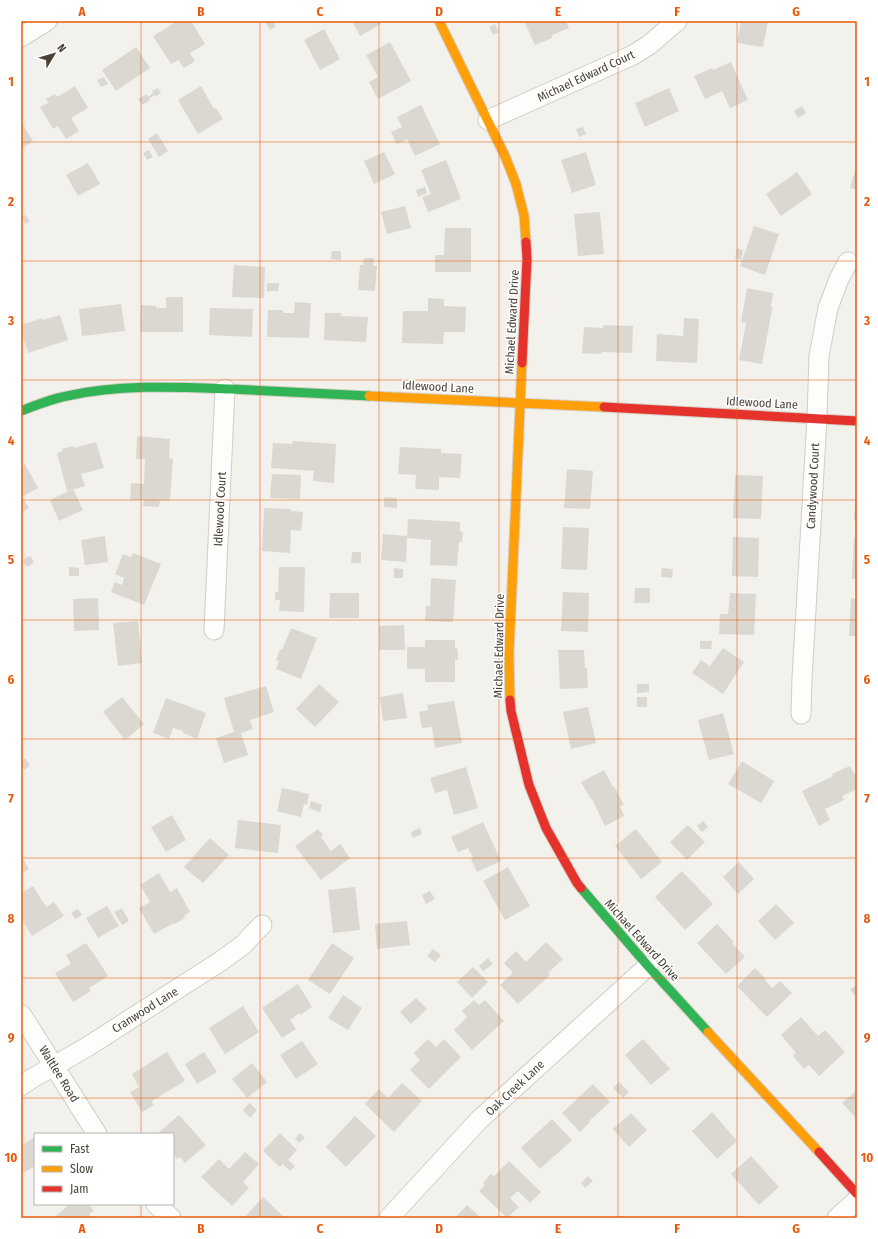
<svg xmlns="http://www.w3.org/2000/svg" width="878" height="1239" viewBox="0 0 878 1239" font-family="'Fira Sans Condensed',sans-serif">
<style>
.building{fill:#dbd8d2}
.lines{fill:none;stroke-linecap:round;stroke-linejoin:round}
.street-casing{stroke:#cfcdc8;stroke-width:21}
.fast-casing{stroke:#d4d0c4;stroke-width:11}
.slow-casing{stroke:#d4d0c4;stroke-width:11}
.jam-casing{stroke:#d4d0c4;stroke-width:11}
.street{stroke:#fdfdfc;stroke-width:19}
.fast{stroke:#30b455;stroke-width:9}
.slow{stroke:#ff9f0a;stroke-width:9}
.jam{stroke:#e5322d;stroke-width:9}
.grid{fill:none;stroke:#e8590c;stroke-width:1;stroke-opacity:0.55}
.labels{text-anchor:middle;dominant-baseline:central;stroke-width:3;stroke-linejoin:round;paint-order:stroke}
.street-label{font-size:12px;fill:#4a4236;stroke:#fff}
.neatline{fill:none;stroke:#e8590c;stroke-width:1.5}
.grid-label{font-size:13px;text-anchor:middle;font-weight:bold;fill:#e8590c}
</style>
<rect width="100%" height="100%" fill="#f3f1ec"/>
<!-- building -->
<g class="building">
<path d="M178 21H191L205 44 190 53 195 61 184 68 178 60 171 64 153 36Z"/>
<path d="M267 21H273L276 26 270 30 265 22Z"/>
<path d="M352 21H380L381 24 360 36Z"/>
<path d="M524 21H566L569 28 552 35V38L535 45Z"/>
<path d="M741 21H768L763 47 737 43Z"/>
<path d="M495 24 499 32 493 35 489 27Z"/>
<path d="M324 29 340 59 320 70 304 40Z"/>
<path d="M390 42 411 81 378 99 369 82 378 77 366 55Z"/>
<path d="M136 47 150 68 116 91 102 70Z"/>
<path d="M731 62 748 100 730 108 722 91 705 99 694 76 712 68 713 70Z"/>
<path d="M104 77 108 84 101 87 97 80Z"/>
<path d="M75 86 88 108 71 118 79 131 66 139 58 126 53 129 40 107 48 103 46 99 55 94 57 97Z"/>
<path d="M201 86 214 109 216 108 223 119 198 134 178 100Z"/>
<path d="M158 88 161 93 155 97 154 95 149 99 150 100 142 105 138 99 147 94 148 97 153 93 152 91Z"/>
<path d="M669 88 679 111 645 127 635 103Z"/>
<path d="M421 105 440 144 415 156 407 139 397 144 391 132 402 127 397 117Z"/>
<path d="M802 106 806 113 798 118 794 111Z"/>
<path d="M21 122 33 141 21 149Z"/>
<path d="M583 127 586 134 579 137 576 129Z"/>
<path d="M157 133 168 151 159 157 148 139Z"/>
<path d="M149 150 153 157 147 160 143 153Z"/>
<path d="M384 152 395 174 374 184 364 161Z"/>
<path d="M586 152 596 185 572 193 561 160Z"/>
<path d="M446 160 461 199 428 212 422 197 431 194 421 170Z"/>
<path d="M88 163 100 184 78 196 66 175Z"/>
<path d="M857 164V190L850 188Z"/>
<path d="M797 172 812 194 781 216 766 194Z"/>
<path d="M425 187 427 193 418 197 416 190Z"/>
<path d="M405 206 411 228 387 234 381 212Z"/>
<path d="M600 212 604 254 578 256 574 214Z"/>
<path d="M25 215 30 221 26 224 21 217Z"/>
<path d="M754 226 779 234 765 275 740 266Z"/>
<path d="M445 228H471V272H435V255H444Z"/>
<path d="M737 248 743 250 741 260 735 258Z"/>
<path d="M332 251H341V260L331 259Z"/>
<path d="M364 258H374L373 266H377L375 291 358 290 360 265H363Z"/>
<path d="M234 265 265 267 264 298 232 297Z"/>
<path d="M267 283H279L278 291H267Z"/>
<path d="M747 288 773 293 771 307H773L772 310 762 364 739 360 746 323 741 322Z"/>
<path d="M166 297H183V332H140L141 305 156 306V308H166Z"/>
<path d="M428 298 444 299V306L466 307 465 332H444L443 344 402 343 403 311H428Z"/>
<path d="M295 302 311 303 309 338 267 337 268 310H283V313H294Z"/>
<path d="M121 304 125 331 82 336 79 309Z"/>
<path d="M210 308 253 309 252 337 209 335Z"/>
<path d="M325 313H341V316L368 317 366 342 324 340Z"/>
<path d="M60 315 68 340 28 353 21 331V325L43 318V320Z"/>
<path d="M684 318 699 319 697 363 656 361 657 334 683 336Z"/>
<path d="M603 325 633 326 632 353 604 352H602L601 354 582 353 584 327 603 328Z"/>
<path d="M137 436 170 439 169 458 173 459 170 501 160 500 159 507 143 506 144 500H130L131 483 144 484 145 459H136Z"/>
<path d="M293 441 336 444 334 483 313 481 314 471 271 468 273 443 292 444Z"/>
<path d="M96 442 104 468 81 474 85 486 67 491 57 453 63 451 62 449 73 446 74 448Z"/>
<path d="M400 447 441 449V453L462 454 460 478 439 477V490L415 489 416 475 398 474Z"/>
<path d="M25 464 38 488 22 497 29 508 21 513V467Z"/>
<path d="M567 469 593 471 590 509 564 508Z"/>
<path d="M272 474 301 475 300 499 270 498Z"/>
<path d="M735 475 763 476 761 519 733 518Z"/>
<path d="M73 489 83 510 59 521 50 500Z"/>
<path d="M856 492H857V521L854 520Z"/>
<path d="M384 497 397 498V508L384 507Z"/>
<path d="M264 508 291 509V511L303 512 301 531 291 530 290 553 262 551Z"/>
<path d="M408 519 460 522V531L463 532 462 542H459L457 566 430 565 431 540 407 538 406 562 381 560 383 534 407 536Z"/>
<path d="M563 527 589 528 587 570 561 569Z"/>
<path d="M105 536 108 562 85 565 81 540Z"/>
<path d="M733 537 759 538 758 577 732 576Z"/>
<path d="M854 537H857V579H852Z"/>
<path d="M352 552H361V563H351Z"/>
<path d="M133 553 161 564 144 605 111 592 115 582 122 585 124 578 115 574 123 554 131 557Z"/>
<path d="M30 556 34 562 27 567 22 560Z"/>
<path d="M69 567 79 568V576H69Z"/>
<path d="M279 567H305L304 612 279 611 280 600H275V592H278Z"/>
<path d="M394 568 403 569V578H394Z"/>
<path d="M662 568 673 569 672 578 661 577Z"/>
<path d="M431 578 456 580 453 622 425 621 426 606H430Z"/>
<path d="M635 588H650V603H634Z"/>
<path d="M563 592 589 593 588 632 561 631Z"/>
<path d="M330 593H359V618H329Z"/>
<path d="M730 593 756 594 754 635 719 634 720 614H728Z"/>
<path d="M98 598 99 630 74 631 73 599Z"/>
<path d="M851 598 857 599V636H849Z"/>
<path d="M138 621 142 663 118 666 113 623Z"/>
<path d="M404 625 405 650H379V626Z"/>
<path d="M291 628 317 638 301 679 276 669 279 661 276 660 280 649 282 650Z"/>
<path d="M425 640H455V649L457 648 458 654V660H455V682H425V669H407V647H425Z"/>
<path d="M700 641H712L711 649H700Z"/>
<path d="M723 648 744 662 723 694 692 673 701 660 710 666Z"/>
<path d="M558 650H584L585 668H587L588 688 560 689Z"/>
<path d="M319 684 339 702 315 727 296 709Z"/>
<path d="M637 684H649V692L637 693Z"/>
<path d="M266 686 274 712 250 720 253 729 241 733 248 755 224 763 216 738 234 732 224 698Z"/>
<path d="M403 693 407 718 383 721 380 697Z"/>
<path d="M122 697 144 724 125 740 103 712Z"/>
<rect x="637" y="697" width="10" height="10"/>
<path d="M166 698 206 713 197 739 183 733V731L173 728 169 739 153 733Z"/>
<path d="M454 701 462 743 435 748 432 727 422 728 419 712 428 710 427 705Z"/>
<path d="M588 707 596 743 571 749 563 712Z"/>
<path d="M723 713 734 754 709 760 698 720Z"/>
<path d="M25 758 30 765 25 770 21 765V761Z"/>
<path d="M742 761 774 781 761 803 728 784Z"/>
<path d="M850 766 857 779V789L842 796 844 800 825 809 830 820 819 826 802 791 833 776 832 774Z"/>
<path d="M466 767 478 808 454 815 447 790 435 793 430 778Z"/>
<path d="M604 770 613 787 614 786 624 805 620 806 624 816 605 826 592 799 590 798 581 782Z"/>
<path d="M282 788 309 794 307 805 304 804 301 817 277 811Z"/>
<path d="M311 801 322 805 320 812 309 808Z"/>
<path d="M172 815 186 840 166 852 151 827Z"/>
<path d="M238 820 281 825 278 853 235 848Z"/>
<path d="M703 821 708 827 702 832 697 826Z"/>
<path d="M483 822 501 861 477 872 471 859 473 858 468 848 458 852 451 837Z"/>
<path d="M688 825 705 842 687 860 670 842Z"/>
<path d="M420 828 422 834 413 838 411 832Z"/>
<path d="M318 829 323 835 321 837 331 851 340 844 350 858 321 880 295 846Z"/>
<path d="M636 829 662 862 641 879 615 846Z"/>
<path d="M210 838 229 855 203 883 184 867Z"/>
<path d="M21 856 29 869 21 874Z"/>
<path d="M739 862 754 879 738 894 723 877Z"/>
<path d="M508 867 530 906 505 920 483 881Z"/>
<path d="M682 871 713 904 685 930 655 897Z"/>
<path d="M159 873 170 892 177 888 190 912 184 916 185 918 175 924 174 923 154 934 139 908 150 902 140 885Z"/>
<path d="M33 886 46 907 54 902 64 916 32 936 21 918V893Z"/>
<path d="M355 887 360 930 333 933 328 890Z"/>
<path d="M430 891 435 899 426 904 422 895Z"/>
<path d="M776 904 794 923 775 940 758 921Z"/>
<path d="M107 906 119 926 98 938 86 918Z"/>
<path d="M122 908 129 921 122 925 114 912Z"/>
<path d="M78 909 82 915 75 919 71 913Z"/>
<path d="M407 921 410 945 377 949 375 924Z"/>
<path d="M717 924 734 942 732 943 745 957 726 974 697 943Z"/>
<path d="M546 942 563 959 548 973 550 975 518 1004 500 985 513 973 504 963 516 951 526 962Z"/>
<path d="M86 943 91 951H92L108 976 89 988 91 991 73 1002 55 973 71 964 66 955Z"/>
<path d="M332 943 354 958 330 994 308 980Z"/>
<path d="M433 949 441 955 435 962 427 956Z"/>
<path d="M488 958 493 964 483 971 479 966Z"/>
<path d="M473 967 488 982 472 998 457 982Z"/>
<path d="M755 968 766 979 765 980 772 988 780 981 792 993 767 1017 737 986Z"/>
<path d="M298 984 312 1007 300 1015 299 1013 298 1014 290 1020 296 1029 282 1038 262 1008Z"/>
<path d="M856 985 857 995 856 996 850 990Z"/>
<path d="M343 995 362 1008 348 1030 328 1018Z"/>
<path d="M416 998 427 1009 411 1024 400 1012Z"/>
<path d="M474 1000 479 1005 485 1000 504 1021 472 1050 454 1030 467 1017 462 1011Z"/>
<path d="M243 1006 259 1032 225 1054 209 1028Z"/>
<path d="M801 1017 818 1036 825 1030 845 1052 819 1076 809 1065 804 1069 793 1056 796 1053 781 1035Z"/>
<path d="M428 1039 436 1047 444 1039 461 1057 429 1089 410 1070 420 1060 414 1053Z"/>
<path d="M643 1039 670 1069 651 1085 625 1055Z"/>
<path d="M302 1041 318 1064 296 1079 280 1055Z"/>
<path d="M167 1052 185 1081 152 1101H151L154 1105 142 1112 130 1092 139 1087 132 1074Z"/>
<path d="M204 1052 217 1072 197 1084 185 1064Z"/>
<path d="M252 1063 267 1082 247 1098 232 1079Z"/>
<path d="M619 1082 629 1092 623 1098 613 1088Z"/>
<path d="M402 1083 422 1101 394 1132 365 1104 379 1089 388 1098Z"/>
<path d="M593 1084 610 1102 589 1121 590 1122 580 1132 562 1113Z"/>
<path d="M857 1090V1119L842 1103Z"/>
<path d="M250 1103 257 1110 250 1118 243 1110Z"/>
<path d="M712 1112 737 1141 717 1159 692 1131Z"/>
<path d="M631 1113 647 1130 629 1147 613 1129Z"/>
<path d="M179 1115 206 1145 185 1163 180 1157 177 1159 173 1154V1134H157Z"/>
<path d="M355 1116 376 1136 346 1167 326 1147Z"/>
<path d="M552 1119 572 1140 540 1169 521 1148Z"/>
<path d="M280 1133 297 1150 288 1160 295 1166 290 1171 283 1164 280 1167 263 1151Z"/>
<path d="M300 1133 305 1138 299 1143 295 1139Z"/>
<path d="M35 1137V1166L21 1174V1146Z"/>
<path d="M245 1152 259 1164 243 1182 249 1188 232 1206 201 1177 219 1159 229 1169Z"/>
<path d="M751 1156 779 1187 759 1205 731 1174Z"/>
<path d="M509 1161 541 1192 530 1203 518 1191 510 1198 519 1207 507 1218 479 1191 485 1185 483 1183 488 1177 491 1174 494 1176Z"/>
<path d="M588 1176 593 1181 585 1188 581 1183Z"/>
<path d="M263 1197 285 1218H244Z"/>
<path d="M70 1204H88L94 1211 89 1214 92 1218H54Z"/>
<path d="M467 1205 481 1218H455Z"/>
</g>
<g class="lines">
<defs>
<g id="street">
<path d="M21 37 47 21"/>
<path d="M488 120 633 55 649 45 677 21"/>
<path d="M214 630 225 389"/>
<path d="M801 714 802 679 817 418 819 356 828 308 839 279 848 262"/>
<path d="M21 1014 97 1134"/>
<path d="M21 1086 31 1079 87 1047 221 961 243 945 254 933 262 925"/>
<path d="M156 1204 171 1218"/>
<path d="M389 1218 479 1120 648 966"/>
<path d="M837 1218 857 1200"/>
</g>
<g id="fast">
<path d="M21 411C36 405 51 399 67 396 121 384 177 387 231 389 277 391 323 394 369 396"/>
<path d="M581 888 648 966 708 1032"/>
</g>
<g id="slow">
<path d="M439 21 505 156 516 184 524 215 526 242"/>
<path d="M369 396 604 407"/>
<path d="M510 700 509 654 522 363"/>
<path d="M708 1032 819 1152"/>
</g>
<g id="jam">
<path d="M522 363 527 259 526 242"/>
<path d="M604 407 857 421"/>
<path d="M510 700 511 711 529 785 546 828 577 883 581 888"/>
<path d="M819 1152 857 1194"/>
</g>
</defs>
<!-- street casing -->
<use href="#street" class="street-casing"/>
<!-- fast casing -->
<use href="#fast" class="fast-casing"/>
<!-- slow casing -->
<use href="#slow" class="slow-casing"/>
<!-- jam casing -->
<use href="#jam" class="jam-casing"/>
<!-- street -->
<use href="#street" class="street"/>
<!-- fast -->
<use href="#fast" class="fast"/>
<!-- slow -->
<use href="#slow" class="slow"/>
<!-- jam -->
<use href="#jam" class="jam"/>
</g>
<!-- grid -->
<path class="grid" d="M141 21V1134M260 21V1218M379 21V1218M499 21V1218M618 21V1218M737 21V1218M21 142H857M21 261H857M21 380H857M21 500H857M21 620H857M21 739H857M21 858H857M21 978H857M21 1098H857M141 1204V1218"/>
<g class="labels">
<!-- street labels -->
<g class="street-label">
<text transform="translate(586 76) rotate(-25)">Michael Edward Court</text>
<text transform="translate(512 322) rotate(-87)">Michael Edward Drive</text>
<text transform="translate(438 387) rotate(3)">Idlewood Lane</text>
<text transform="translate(762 403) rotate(3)">Idlewood Lane</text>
<text transform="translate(813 486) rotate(-87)">Candywood Court</text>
<text transform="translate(220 509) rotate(-87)">Idlewood Court</text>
<text transform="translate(499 646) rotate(-89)">Michael Edward Drive</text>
<text transform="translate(642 940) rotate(48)">Michael Edward Drive</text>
<text transform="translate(145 1010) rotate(-32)">Cranwood Lane</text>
<text transform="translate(59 1074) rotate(58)">Waltlee Road</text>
<text transform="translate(515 1088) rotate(-43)">Oak Creek Lane</text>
</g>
</g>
<!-- border -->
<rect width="878" height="1239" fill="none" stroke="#ffffff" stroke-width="44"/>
<!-- legend -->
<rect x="34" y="1133" width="140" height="72" fill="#ffffff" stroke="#b7b3af"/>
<rect x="42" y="1146" width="20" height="6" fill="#30b455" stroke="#b7b3af"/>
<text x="70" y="1153" font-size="12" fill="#4a4236">Fast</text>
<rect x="42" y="1166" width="20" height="6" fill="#ff9f0a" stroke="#b7b3af"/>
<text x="70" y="1173" font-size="12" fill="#4a4236">Slow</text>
<rect x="42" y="1186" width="20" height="6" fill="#e5322d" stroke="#b7b3af"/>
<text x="70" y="1193" font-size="12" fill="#4a4236">Jam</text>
<!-- north arrow -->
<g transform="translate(54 54) rotate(52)" stroke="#ffffff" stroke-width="3" paint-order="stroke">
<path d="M0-3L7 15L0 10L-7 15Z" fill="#4a4236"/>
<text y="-6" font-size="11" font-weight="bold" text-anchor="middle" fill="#4a4236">N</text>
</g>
<rect x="22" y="22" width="834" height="1195" class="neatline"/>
<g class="grid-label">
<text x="82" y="16">A</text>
<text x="201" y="16">B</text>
<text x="320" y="16">C</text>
<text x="439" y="16">D</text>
<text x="558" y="16">E</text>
<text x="677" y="16">F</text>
<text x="796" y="16">G</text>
<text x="11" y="86">1</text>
<text x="867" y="86">1</text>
<text x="11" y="206">2</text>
<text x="867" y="206">2</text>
<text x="11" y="325">3</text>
<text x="867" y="325">3</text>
<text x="11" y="445">4</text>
<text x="867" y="445">4</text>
<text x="11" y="564">5</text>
<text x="867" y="564">5</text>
<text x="11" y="684">6</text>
<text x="867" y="684">6</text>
<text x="11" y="803">7</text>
<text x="867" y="803">7</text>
<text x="11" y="923">8</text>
<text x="867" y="923">8</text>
<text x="11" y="1042">9</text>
<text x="867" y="1042">9</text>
<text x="11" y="1162">10</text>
<text x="867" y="1162">10</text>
<text x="82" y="1233">A</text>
<text x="201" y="1233">B</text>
<text x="320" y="1233">C</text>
<text x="439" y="1233">D</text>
<text x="558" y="1233">E</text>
<text x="677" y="1233">F</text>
<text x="796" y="1233">G</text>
</g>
</svg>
